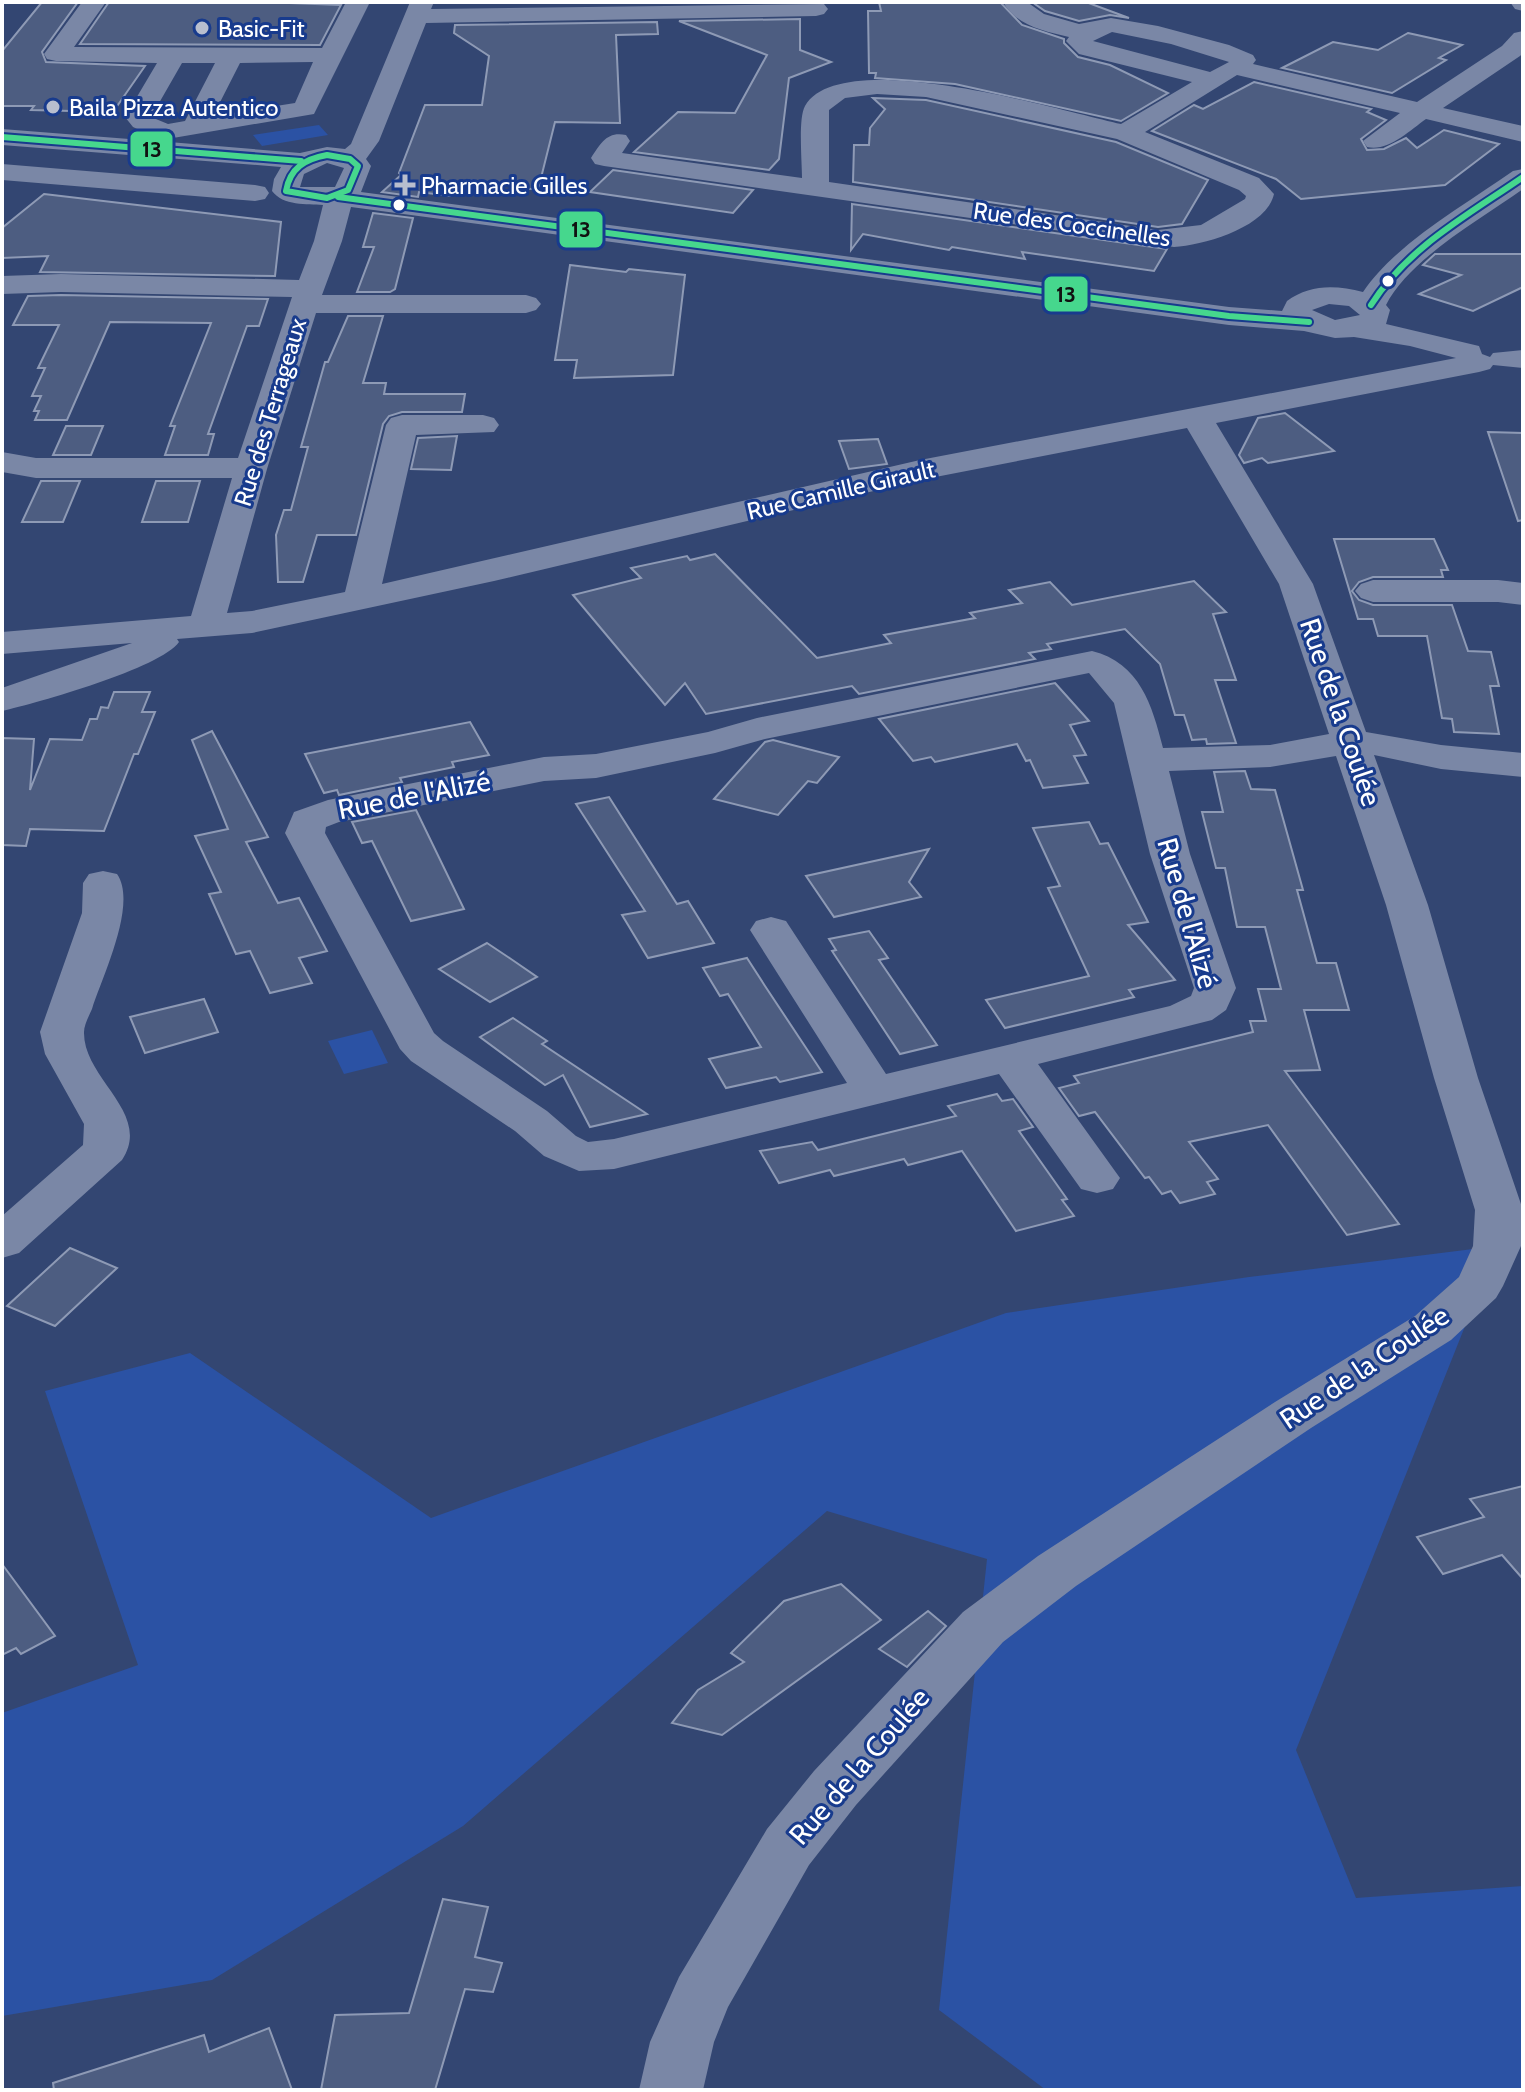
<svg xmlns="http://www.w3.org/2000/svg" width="1525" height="2092" viewBox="0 0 1525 2092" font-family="Cabin,sans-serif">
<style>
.green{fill:#2b52a4}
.building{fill:#4d5d81;stroke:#8e9ab5;stroke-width:2}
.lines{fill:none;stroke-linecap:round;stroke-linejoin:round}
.minor{fill:#7a87a6;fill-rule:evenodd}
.bus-1-casing{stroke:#183b8d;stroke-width:10}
.bus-1{stroke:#46d78d;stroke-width:6}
.poi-dot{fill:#b8bece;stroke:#183b8d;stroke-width:3}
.bus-dot{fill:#fff;stroke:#183b8d;stroke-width:3}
.labels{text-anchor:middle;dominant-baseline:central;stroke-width:6;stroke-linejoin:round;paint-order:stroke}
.far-poi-label{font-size:24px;fill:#fff;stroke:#183b8d;text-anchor:start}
.far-street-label{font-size:24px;fill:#fff;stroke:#183b8d}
.street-label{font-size:28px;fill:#fff;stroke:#183b8d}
.line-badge{stroke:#183b8d;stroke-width:3}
.pale-badge-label{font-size:22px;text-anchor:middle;font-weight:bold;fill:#111}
</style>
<rect width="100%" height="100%" fill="#334672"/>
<!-- green -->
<g class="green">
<path d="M319 125 328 135 262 146 253 135Z"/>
<path d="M372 1030 388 1063 344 1074 328 1041Z"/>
<path d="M1497 1246 1296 1750 1356 1898 1523 1886V2090H1046L939 2010 987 1559 827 1511 463 1826 212 1980 2 2016V1713L138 1665 45 1391 190 1353 431 1518 1006 1313 1249 1277Z"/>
</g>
<!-- building -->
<g class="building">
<path d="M42 2H78L42 52 46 62 145 66 113 112 31 110 34 106H2V51Z"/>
<path d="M109 2H263L341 5 320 45 80 44Z"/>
<path d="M879 2H1000L1022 25 1064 39V43L1078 57 1110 65 1168 93 1121 121 955 84 875 78 876 73H869L868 11H881Z"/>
<path d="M1032 2H1086L1129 18 1110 15 1079 21 1045 11Z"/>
<path d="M800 19V50L831 62 789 78 779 159 769 170 634 152 678 112 735 113 767 55 679 21Z"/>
<path d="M657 22 658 34 616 35 620 123 555 122 538 190 469 180 451 196 419 192 418 197 382 192 401 175 399 173 425 105H482L489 56 454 33 455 25Z"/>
<path d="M1408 33 1462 45 1439 58 1446 60 1392 93 1282 68 1333 42 1378 50Z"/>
<path d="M1254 82 1371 109 1367 112 1386 120 1361 139 1367 150 1384 149 1406 138 1417 148 1444 130 1499 144 1445 185 1301 199 1276 179 1152 131 1194 105 1203 109Z"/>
<path d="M873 98 926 100 1116 142 1208 180 1182 224 1158 227 853 182 854 145H869L870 128 885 109Z"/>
<path d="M613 170 753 190 733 213 590 192Z"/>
<path d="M44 194 281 222 275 276 40 272 48 256 2 258V228Z"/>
<path d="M852 204 1167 249 1154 271 1022 252 1025 259 952 247 949 250 863 234 851 250Z"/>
<path d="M373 213 413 218 395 289 390 292H357L374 247H363Z"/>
<path d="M1435 254H1523V287L1473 311 1419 294 1461 275 1423 265Z"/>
<path d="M570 265 626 272 629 269 685 275 673 375 574 378 577 360H555Z"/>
<path d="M61 295 268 299 259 326H247L208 434H214L208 455H165L175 426H170L211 323 110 322 67 420H35L39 411H34L41 396H32L45 368H38L59 325H13L28 296Z"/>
<path d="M348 316H383L363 383H386L384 394H465L462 412H402L389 416 383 424 356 535H317L303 582H278L276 535 284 510H291L308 447H301L325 362H328Z"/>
<path d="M1285 413 1334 451 1268 463 1262 458 1244 463 1239 455 1258 418Z"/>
<path d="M66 426H103L91 455H53Z"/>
<path d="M1488 432 1523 433V520L1518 521Z"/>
<path d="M457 436 451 470 411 469 418 438Z"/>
<path d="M878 439 887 464 849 469 839 441Z"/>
<path d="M41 481H80L63 522H22Z"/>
<path d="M156 481H200L188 522H142Z"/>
<path d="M1334 539H1434L1448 570H1441L1443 577H1373L1359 582 1352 591 1359 600 1373 605H1452L1468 651 1491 652 1499 686H1490L1499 734 1454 732 1452 719 1442 718 1427 636H1378L1373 619H1358Z"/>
<path d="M715 554 817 658 891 643 884 635 975 618 970 613 1022 603 1009 590 1050 582 1072 605 1194 581 1226 612 1213 614 1236 680H1215L1236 743 1207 744 1206 739 1192 740 1184 715H1175L1160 664 1125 629 1047 644 1051 649 1029 653 1035 659 859 694 852 686 706 714 685 683 665 705 573 595 641 578 631 568 687 556 690 560Z"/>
<path d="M1055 683 1089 721 1070 725 1086 755 1074 756 1088 783 1043 788 1030 760 1026 761 1017 744 935 762 931 757 913 761 879 719Z"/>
<path d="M114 692H150L142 712H155L138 754H134L104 831 30 829 26 846 2 845V738L34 739 30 790 50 739 82 740 90 719H97L101 707 108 708Z"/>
<path d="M470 722 489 755 452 762 454 767 400 778 402 782 339 795 337 790 324 793 305 754Z"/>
<path d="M212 731 268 837 246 842 278 903 299 898 327 951 299 958 312 983 270 993 250 951 236 954 209 894 221 892 195 836 228 829 192 740Z"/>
<path d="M773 740 839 757 817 783 808 781 778 815 714 799 765 742Z"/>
<path d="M1245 771 1251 789 1275 790 1303 890H1297L1317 963H1336L1349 1010H1304L1320 1070 1285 1071 1399 1224 1347 1235 1268 1125 1189 1142 1218 1179 1207 1182 1215 1194 1180 1203 1171 1191 1162 1194 1149 1177 1145 1178 1095 1112 1079 1116 1059 1088 1079 1083 1074 1076 1253 1032 1250 1021H1266L1258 989H1281L1265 927H1237L1225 868H1216L1202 812H1223L1214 772Z"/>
<path d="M609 797 677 904 688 901 714 943 648 958 622 915 645 911 576 804Z"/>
<path d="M416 810 464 909 411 921 372 841 362 843 352 822Z"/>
<path d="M1089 822 1100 844 1108 843 1148 922 1128 925 1175 980 1129 990 1134 997 1005 1028 986 1000 1089 976 1048 888 1060 886 1033 828Z"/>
<path d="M929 849 909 882 921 897 834 917 806 876Z"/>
<path d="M869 931 888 958 879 960 937 1045 900 1054 832 951 836 950 829 939Z"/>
<path d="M487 943 511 959 537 977 490 1002 439 969Z"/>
<path d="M747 958 765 986 822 1072 780 1082 776 1077 726 1088 709 1059 761 1047 728 994 720 996 703 968Z"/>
<path d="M204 999 218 1032 145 1053 130 1017Z"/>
<path d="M513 1018 547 1041 542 1044 647 1114 590 1127 563 1075 545 1085 480 1037Z"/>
<path d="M997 1094 1002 1101 1013 1099 1033 1127 1019 1131 1067 1199 1062 1200 1074 1216 1016 1231 962 1151 908 1165 904 1159 834 1176 830 1170 779 1183 760 1151 812 1142 818 1150 956 1116 948 1106Z"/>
<path d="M70 1248 117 1268 55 1326 7 1306Z"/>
<path d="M1523 1486V1579L1502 1555 1443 1574 1417 1537 1484 1517 1470 1499Z"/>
<path d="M2 1564 55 1636 21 1654 16 1648 2 1655Z"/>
<path d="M841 1584 881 1620 722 1735 672 1723 698 1690 744 1662 731 1653 784 1601Z"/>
<path d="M928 1611 946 1626 907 1667 879 1649Z"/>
<path d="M443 1899 488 1907 475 1957 502 1963 493 1992 465 1989 435 2090H321L335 2015 409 2013Z"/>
<path d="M269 2028 292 2090H54L53 2083 204 2035 209 2052Z"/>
</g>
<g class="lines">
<!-- minor -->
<g class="minor">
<path d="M82 2H106L74 47 322 48 346 2H370L314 114 173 138 169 142 300 153 327 147 345 149 351 144 410 2H434L431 9 824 4 828 9 824 14 816 16 426 23 379 141 366 159 371 166 361 192 1229 307 1282 311 1287 301C1310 284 1336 285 1363 292 1396 243 1465 205 1513 171L1523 169V189C1481 219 1409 259 1386 305L1390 310 1386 324 1479 346 1482 354 1490 357 1493 353 1523 350V368L1493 365 1490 369 1479 372 1216 423 1313 584 1366 732 1441 745 1523 753V777L1441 769 1374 755 1428 905 1478 1078 1523 1210 1521 1246 1503 1286 1496 1298 1451 1340 1311 1428 1076 1586 1003 1642 856 1805 809 1865 728 2007 714 2042 703 2090H639L650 2042 679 1977 767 1829 814 1771 963 1612 1038 1556 1275 1402 1415 1316 1459 1277 1473 1246 1475 1210 1434 1078 1386 905 1336 756 1270 767 1169 771 1190 854 1236 988 1226 1010 1212 1020 1038 1064 1120 1178 1113 1189 1097 1193 1081 1189 999 1074 614 1169 579 1171 544 1156 515 1131 411 1061 400 1049 285 833 294 812 328 800 544 757 596 754 708 732 757 718 1092 651C1140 663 1152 705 1163 748L1270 745 1329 734 1279 584 1187 428 920 480 494 581 252 633 177 639 179 642C161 668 37 703 2 711V688L132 643 2 654V632L191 616 232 478H36L2 472V452L36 458H238L292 297 61 292 2 294V276L61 274 299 280 314 241 323 205C307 204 283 206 272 191L274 179 281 167 2 145V129L142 140 148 134 133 127 125 117 157 63 56 61 47 59 44 54ZM313 62 295 103 213 116 240 63ZM182 63H215L185 121 168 124 151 117ZM327 163 344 168 335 187H300L304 174ZM351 207 1229 325 1304 331 1335 338 1354 337 1410 346 1456 358 920 460 382 584 416 435 494 432 499 425 494 418 483 415H402L391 418 386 425 345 592 252 611 227 613 267 469 316 313H526L536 310 541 304 536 298 526 295H322L342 241ZM1329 304 1349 306 1360 315 1335 320 1312 310ZM1089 673 1114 703 1150 854 1194 988 1191 996 1170 1006 886 1074 786 921 771 917 756 921 750 930 847 1083 614 1139 588 1142 576 1136 547 1111 443 1041 434 1033 325 833 326 827 339 822 544 781 596 778 715 753 765 739Z"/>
<path d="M1003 2H1027L1044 14 1079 24 1111 18 1158 26 1229 45 1253 55 1256 60 1253 64 1417 102 1502 46 1514 33 1523 31V53L1520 56 1443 108 1523 126V142L1426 119C1409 131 1388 152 1367 147L1363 141 1400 113 1237 75 1145 132 1259 178 1274 194C1267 227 1204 245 1174 247L604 166 595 164 591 158C601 143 607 131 626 135L630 141 622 153 802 178C802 162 798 118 805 106 841 44 1062 111 1121 124L1192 82 1079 54 1066 41 1069 37C1043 31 1017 26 1003 2ZM1112 32 1171 44 1229 62 1210 72 1093 41ZM877 94 926 97 1117 139 1239 190 1246 196 1245 199 1201 225 1158 230 829 182V110L845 98Z"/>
<path d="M1510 2H1523V11L1515 9Z"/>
<path d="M2 164 255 185 265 187 269 193 265 199 255 201 2 180Z"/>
<path d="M1373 580H1498L1523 583V605L1498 602H1373L1361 598 1355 591 1361 584Z"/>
<path d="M103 871 117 874C138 904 102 977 92 1009 89 1016 84 1025 84 1032 83 1079 153 1113 122 1160L19 1253 2 1258V1216L83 1145 84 1124 45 1054 40 1032 82 913 83 883 89 874Z"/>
</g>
<defs>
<g id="bus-1">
<path d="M2 137 301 161"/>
<path d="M327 155 350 159 358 166 348 190 327 198 286 191C290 168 305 159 327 155Z"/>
<path d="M338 197 1229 316 1309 322"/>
<path d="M1371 305C1408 247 1468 215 1523 177"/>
</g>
</defs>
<!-- bus-1 casing -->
<use href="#bus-1" class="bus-1-casing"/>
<!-- bus-1 -->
<use href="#bus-1" class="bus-1"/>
</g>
<!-- markers -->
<g class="poi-dot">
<circle cx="202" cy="28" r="8"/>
<circle cx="53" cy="107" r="8"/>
<path d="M401 173h8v8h8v8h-8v8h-8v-8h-8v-8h8z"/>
</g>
<g class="bus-dot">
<circle cx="399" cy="205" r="7"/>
<circle cx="1388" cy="281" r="7"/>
</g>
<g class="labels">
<!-- far-poi labels -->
<g class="far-poi-label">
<text x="218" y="28">Basic-Fit</text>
<text x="69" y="107">Baila Pizza Autentico</text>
<text x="421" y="185">Pharmacie Gilles</text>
</g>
<!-- far-street labels -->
<g class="far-street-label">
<text transform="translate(1072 224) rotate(8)">Rue des Coccinelles</text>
<text transform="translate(270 412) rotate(-73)">Rue des Terrageaux</text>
<text transform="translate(841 490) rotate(-13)">Rue Camille Girault</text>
</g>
<!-- street labels -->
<g class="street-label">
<text transform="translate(1341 712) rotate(71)">Rue de la Coulée</text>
<text transform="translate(414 795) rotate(-11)">Rue de l'Alizé</text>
<text transform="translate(1188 913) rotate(74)">Rue de l'Alizé</text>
<text transform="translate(1364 1367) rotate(-34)">Rue de la Coulée</text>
<text transform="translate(859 1766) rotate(-49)">Rue de la Coulée</text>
</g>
</g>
<g class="line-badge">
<rect x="129" y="130" width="45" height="38" rx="8" fill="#46d78d"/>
<rect x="558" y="210" width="46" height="39" rx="8" fill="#46d78d"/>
<rect x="1043" y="275" width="46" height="38" rx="8" fill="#46d78d"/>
</g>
<g class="pale-badge-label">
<text x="152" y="157">13</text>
<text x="581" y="237">13</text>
<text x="1066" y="302">13</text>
</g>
<!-- border -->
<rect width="1525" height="2092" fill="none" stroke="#ffffff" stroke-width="8"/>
</svg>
